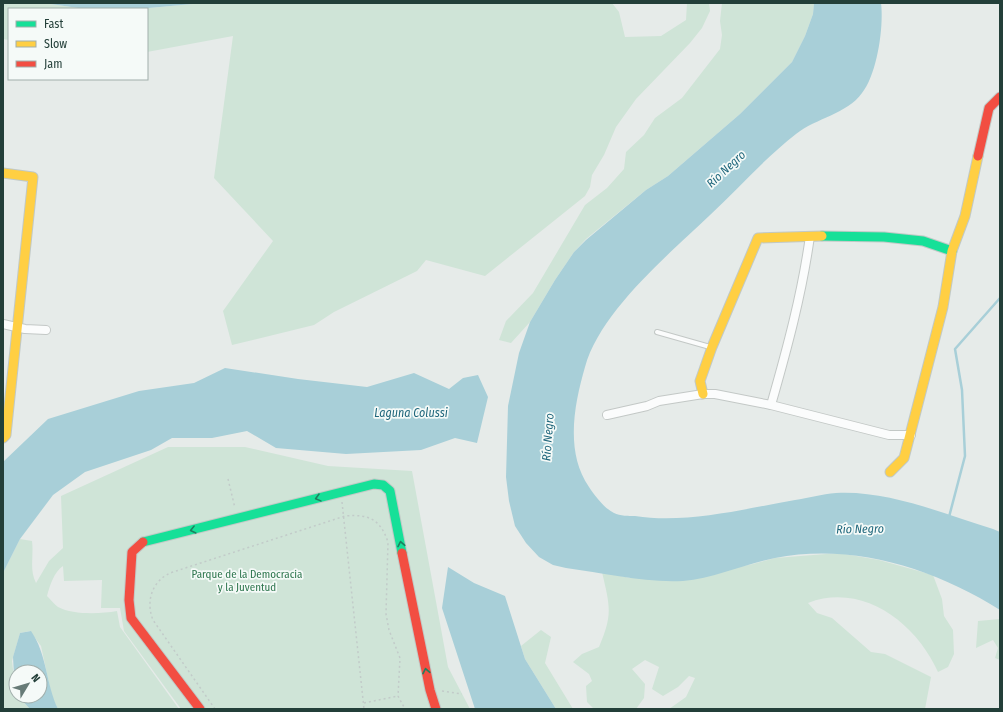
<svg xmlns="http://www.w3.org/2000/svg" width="1003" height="712" viewBox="0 0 1003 712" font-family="'Fira Sans Condensed',sans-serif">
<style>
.green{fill:#cfe4d7}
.water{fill:#a8cfd8}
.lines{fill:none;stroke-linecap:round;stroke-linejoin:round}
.stream{stroke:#a8cfd8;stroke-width:2.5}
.lane-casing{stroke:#c3c8c6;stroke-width:6}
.street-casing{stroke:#c3c8c6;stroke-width:10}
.fast-casing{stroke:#c1c9c6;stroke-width:11}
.slow-casing{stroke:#c1c9c6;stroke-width:11}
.jam-casing{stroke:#c1c9c6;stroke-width:11}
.path{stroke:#c2cbc9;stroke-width:1.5;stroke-dasharray:2 3;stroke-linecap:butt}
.lane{stroke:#fbfcfc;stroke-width:4}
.street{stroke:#fbfcfc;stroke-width:8}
.fast{stroke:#16e098;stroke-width:9}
.slow{stroke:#ffcf43;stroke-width:9}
.jam{stroke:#f24e42;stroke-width:9}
.oneway{stroke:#1e7f5f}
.labels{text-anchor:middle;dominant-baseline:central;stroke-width:3.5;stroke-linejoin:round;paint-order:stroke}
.park-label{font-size:11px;fill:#2e764e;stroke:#f5faf8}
.water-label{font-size:12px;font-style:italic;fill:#1e667b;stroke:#f5faf8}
</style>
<rect width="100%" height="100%" fill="#e6ebe9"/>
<!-- green -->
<g class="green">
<path d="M3 3H44L85 9H9V40L3 39Z"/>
<path d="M203 3H612L619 12 625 37 661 36 686 20 687 3H709L710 11 702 28 690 43 636 99 616 127 604 155 592 175 590 187 585 196 485 276 426 260 417 271 334 312 314 325 232 345 223 311 273 241 214 178 233 36 147 52V9H138Z"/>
<path d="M722 3H814L813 14 805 36 792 62 740 114 668 176 646 190 586 239 574 252 555 280 530 322 511 343 499 340 506 321 533 293 585 205 607 188 624 169 626 152 644 135 655 118 682 98 720 49 722 35 720 21Z"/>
<path d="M168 447H245L328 466 412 471 448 667 470 709H181L124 631 120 608H101L102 580 64 581 63 566C54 572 50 585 47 596 50 599 54 604 58 607 73 615 100 614 117 611L120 627 179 709H58L52 697 41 646 30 631 20 633 12 661 16 696H18L30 709H3V573L20 539 32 541C34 556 29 569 36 583L49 561 63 548 61 496Z"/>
<path d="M839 553 879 560 933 575 942 599 944 616 953 630 954 654 948 667 938 672C916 623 863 582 808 603L817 613 832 618 871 652 885 654 931 677 925 709H669L686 697 695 678 689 676 678 687 663 696 652 689 659 667 645 660 632 669 645 684 644 698 636 709H594L587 702 586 686 592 681 589 674 573 662 582 654 599 647C613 614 610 607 602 572L630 578 749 565 775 558Z"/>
<path d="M1000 619V660L995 658 998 648 993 640 976 648 978 621Z"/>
<path d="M541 630 551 637 545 663 573 709H556L525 659 521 646Z"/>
</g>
<!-- water -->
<g class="water">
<path d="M44 3H203L138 9H85Z"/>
<path d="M814 3H881C884 27 877 74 862 93 847 114 816 118 796 134 765 158 738 189 709 216 668 255 600 312 585 367 574 405 565 452 589 487 595 496 604 508 614 513 620 516 629 516 635 516 686 524 744 509 795 500 808 498 822 494 836 493 888 490 944 514 993 529L1000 532V610C933 568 853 543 775 558 744 564 715 578 683 581 644 583 605 573 566 568L553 565 539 557 526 543 515 526 509 501 506 477 508 406 519 353 530 322 555 280 574 252 586 240 646 190 668 176 740 114 792 62 805 36 813 14Z"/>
<path d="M225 368 298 379 367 387 414 373 449 389 463 378 478 375 488 397 477 443 455 438 421 450 346 454 276 448 247 431 212 438H172L151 450 85 472 53 495 20 539 3 573V462L48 419 139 391 194 383Z"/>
<path d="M448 567 474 583 505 596 525 659 556 709H475L442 608Z"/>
<path d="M31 631C47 654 46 684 58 709H30L18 696H40V672H16V694L15 692 13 657 20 633Z"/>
</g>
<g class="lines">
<!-- stream -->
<path class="stream" d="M949 517 965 456 962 390 955 349 1000 298"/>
<defs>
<path id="lane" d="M657 332 710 347"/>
<g id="street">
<path d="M3 324 25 329 46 330"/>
<path d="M771 405C787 349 802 294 810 236"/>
<path d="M607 415 647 406 659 401 703 394H715L771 405 889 435H911"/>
</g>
<g id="fast">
<path d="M822 236 884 237 923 241 952 251"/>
<path d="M143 542 374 484 383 485 390 491 402 553"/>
</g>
<g id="slow">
<path d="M3 173 33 177 6 435 3 438"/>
<path d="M703 394 700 381 712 347 758 238 822 236"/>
<path d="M890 472 904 458 943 307 952 251 965 216 978 156"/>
</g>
<g id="jam">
<path d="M978 156 989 108 1000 97"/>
<path d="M143 542 132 552 129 600 131 618 200 709"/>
<path d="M402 553 430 690 436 709"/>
</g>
</defs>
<!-- lane casing -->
<use href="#lane" class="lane-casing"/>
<!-- street casing -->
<use href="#street" class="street-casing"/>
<!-- fast casing -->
<use href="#fast" class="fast-casing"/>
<!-- slow casing -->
<use href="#slow" class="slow-casing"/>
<!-- jam casing -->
<use href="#jam" class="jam-casing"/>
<!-- path -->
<g class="path">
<path d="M228 479 235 508"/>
<path d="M342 502 364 709"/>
<path d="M442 691 462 694"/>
<path d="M364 703 398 696"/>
<path d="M215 709 153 620C145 600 153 579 173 572L345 516C369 514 380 519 388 542L386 614 389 630 400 658 398 696 405 709"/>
</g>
<!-- lane -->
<use href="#lane" class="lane"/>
<!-- street -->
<use href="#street" class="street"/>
<!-- fast -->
<use href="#fast" class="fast"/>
<!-- slow -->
<use href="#slow" class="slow"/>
<!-- jam -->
<use href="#jam" class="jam"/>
</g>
<!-- one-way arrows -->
<defs><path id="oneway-chevron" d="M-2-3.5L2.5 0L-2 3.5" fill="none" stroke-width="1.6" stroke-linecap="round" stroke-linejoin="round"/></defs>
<g class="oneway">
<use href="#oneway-chevron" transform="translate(318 498) rotate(165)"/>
<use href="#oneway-chevron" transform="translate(193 530) rotate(166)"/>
<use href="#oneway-chevron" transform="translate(401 544) rotate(-101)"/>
<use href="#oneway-chevron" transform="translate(426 671) rotate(-101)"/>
</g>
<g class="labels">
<!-- park labels -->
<g class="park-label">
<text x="247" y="574">Parque de la Democracia<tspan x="247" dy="13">y la Juventud</tspan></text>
</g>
<!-- water labels -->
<g class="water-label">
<text transform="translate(726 169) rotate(-43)">Río Negro</text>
<text x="411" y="413">Laguna Colussi</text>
<text transform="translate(548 437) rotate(-86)">Río Negro</text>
<text transform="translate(860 529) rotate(-1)">Río Negro</text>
</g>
</g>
<!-- border -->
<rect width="1003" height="712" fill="none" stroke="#233f39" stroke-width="8"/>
<!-- legend -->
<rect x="8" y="8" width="140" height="72" fill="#f5faf8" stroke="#a1afac"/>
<rect x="16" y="21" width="20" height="6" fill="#16e098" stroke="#a1afac"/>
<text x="44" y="28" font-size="12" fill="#233f39">Fast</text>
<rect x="16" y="41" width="20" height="6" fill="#ffcf43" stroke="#a1afac"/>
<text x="44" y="48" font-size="12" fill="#233f39">Slow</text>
<rect x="16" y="61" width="20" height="6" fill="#f24e42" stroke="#a1afac"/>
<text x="44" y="68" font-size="12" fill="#233f39">Jam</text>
<!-- north arrow -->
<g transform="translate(28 684) rotate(52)"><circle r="19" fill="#f5faf8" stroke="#a1afac"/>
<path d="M0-3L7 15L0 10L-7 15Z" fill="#677b77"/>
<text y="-6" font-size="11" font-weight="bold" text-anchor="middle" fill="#233f39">N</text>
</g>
</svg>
